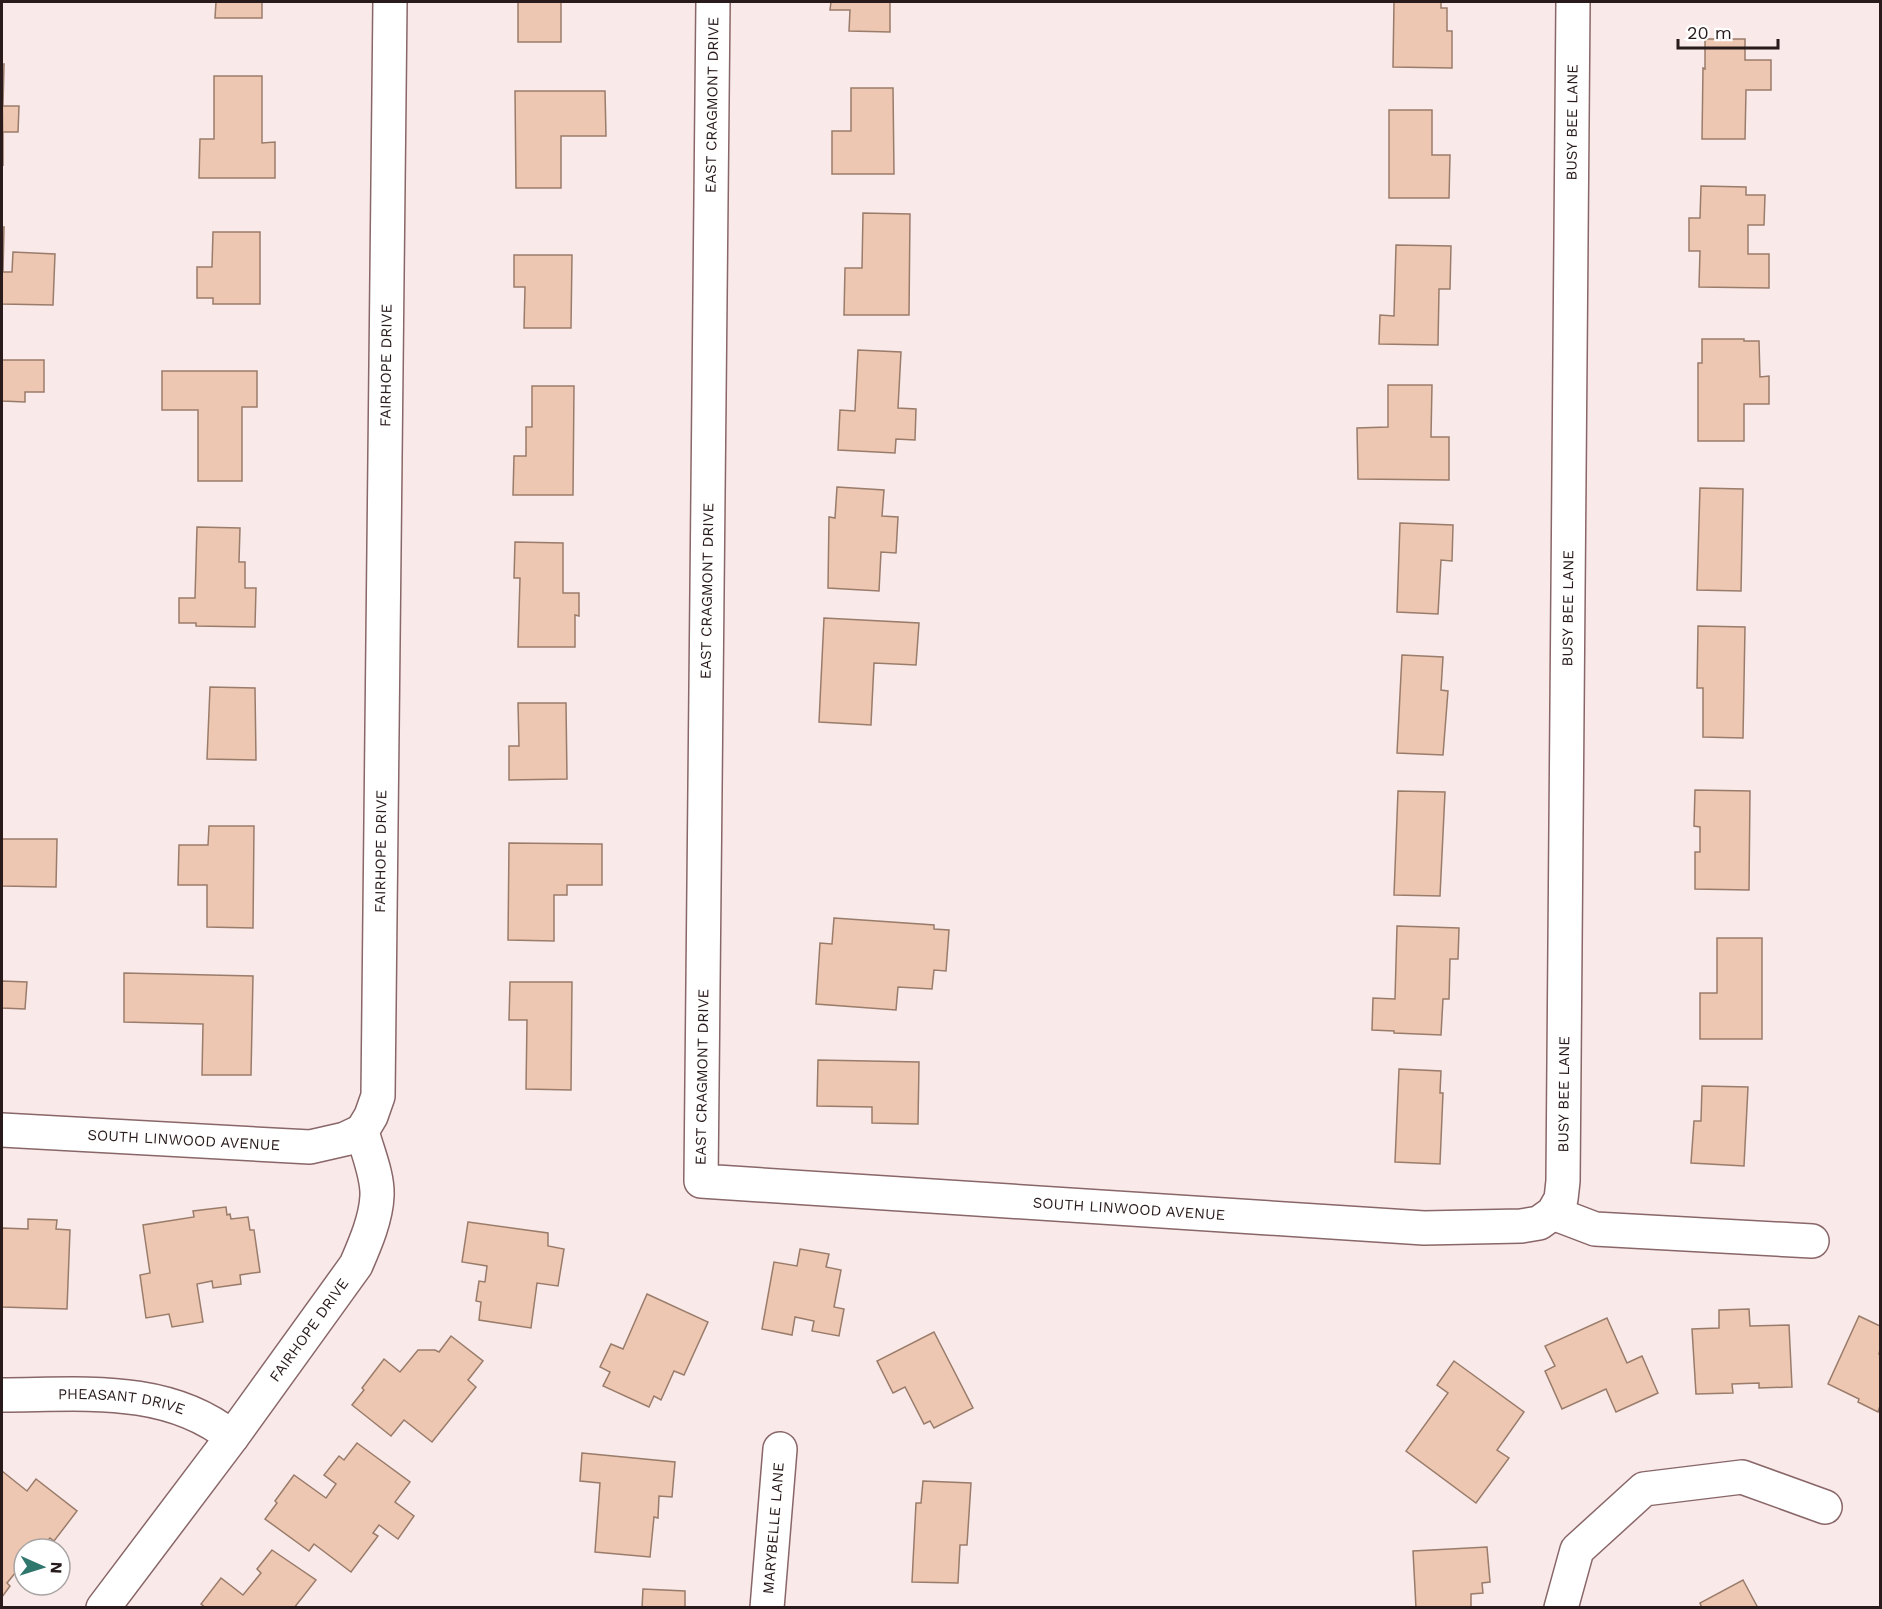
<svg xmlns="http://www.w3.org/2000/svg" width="1882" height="1609" viewBox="0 0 1882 1609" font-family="'Work Sans',sans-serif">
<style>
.building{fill:#edc7b1;stroke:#9a7c6b;stroke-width:1.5}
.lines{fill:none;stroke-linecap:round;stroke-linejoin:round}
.minor-casing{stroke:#896667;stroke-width:36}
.minor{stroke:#fff;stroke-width:33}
.labels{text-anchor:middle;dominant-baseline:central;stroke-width:5;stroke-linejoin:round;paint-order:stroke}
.street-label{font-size:15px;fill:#291b1b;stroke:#fff}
</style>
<rect width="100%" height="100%" fill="#f9e9e9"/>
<!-- building -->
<g class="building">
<path d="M216 2H262V18H215Z"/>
<rect x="518" y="2" width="43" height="40"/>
<path d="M831 2H890V32L849 31 850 10H830Z"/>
<path d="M1394 2H1441V8H1447V31H1452V68L1393 67Z"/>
<path d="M1705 39H1745V60H1771V90H1746L1745 139H1702L1703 68 1705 69Z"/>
<path d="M2 64H4L3 106H19L18 132H3V166Z"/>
<path d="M214 76H262V143L275 142V178H199L200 139H214Z"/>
<path d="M851 88H893L894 174H832V131H851Z"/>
<path d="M515 91H605L606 136H561V188H516Z"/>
<path d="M1389 110H1432V155H1450L1449 198H1389Z"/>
<path d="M1701 186 1746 187V195H1765L1764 225H1748V254H1769V288L1699 287 1700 251H1689V218H1700Z"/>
<path d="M863 213 910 214 909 315H844L845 268H862Z"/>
<path d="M2 227H4L3 272H12L13 252 55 254 53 305 2 304Z"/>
<path d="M213 232H260V304H213V298H197V267H212Z"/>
<path d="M1396 245 1451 246 1450 289H1439L1438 345 1379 344 1380 315 1394 316Z"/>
<path d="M514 255H572L571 328H524L525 287H514Z"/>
<path d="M1702 339H1744V341H1759L1760 377 1769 376V404H1744V441H1698V363H1702Z"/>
<path d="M858 350 901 352 898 408 916 409 915 440 896 439 895 453 838 450 840 410 855 411Z"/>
<path d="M2 360H44V392H25V402L2 401Z"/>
<path d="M162 371H257V407H242V481H198V410H162Z"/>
<path d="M1388 385H1432L1431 437H1449V480L1358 479 1357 428 1388 427Z"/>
<path d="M532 386H574L573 495H513L514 456H526V427H532Z"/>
<path d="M837 487 884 490 882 516 898 517 896 553 881 552 879 591 828 588 829 517 835 518Z"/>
<path d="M1700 488 1743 489 1741 591 1697 590Z"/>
<path d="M1400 523 1453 525 1452 561 1441 560 1438 614 1397 612Z"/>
<path d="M197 527 240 528 239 562H245V588H256L255 627 196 626V623H179V598H195Z"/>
<path d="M515 542 563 543V593H579V616L575 615V647H518L520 578H514Z"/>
<path d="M824 618 919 623 916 665 874 663 871 725 819 722Z"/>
<path d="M1698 626 1745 627 1743 738 1703 737V688H1697Z"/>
<path d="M1402 655 1443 657 1441 690 1448 691 1443 755 1397 753Z"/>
<path d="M210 687 255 688 256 760 207 759Z"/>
<path d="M518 703H566L567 779 509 780V746H519Z"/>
<path d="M1695 790 1750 791 1749 890 1695 889V852H1700V827L1694 826Z"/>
<path d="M1398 791 1445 792 1440 896 1394 895Z"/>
<path d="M209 826H254L253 928 207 927V885H178L179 845H208Z"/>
<path d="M2 839H57L56 887 2 886Z"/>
<path d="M509 843 602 844V885H567V895H554V941L508 940Z"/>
<path d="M834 918 934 925V929L949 930 946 971 934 970 932 989 898 987 896 1010 816 1004 820 943 832 944Z"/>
<path d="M1397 926 1459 928 1458 959H1450L1449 999H1443L1441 1035 1394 1033V1031L1372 1030 1373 998 1395 999Z"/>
<path d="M1717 938H1762V1039H1700V993H1717Z"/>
<path d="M124 973 253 976 251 1075H202L203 1024 124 1022Z"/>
<path d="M2 981 27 982 25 1009 2 1008Z"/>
<path d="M510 982H572L571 1090 526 1089 527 1020H509Z"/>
<path d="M818 1060 919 1062 918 1124 872 1123V1107L817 1106Z"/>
<path d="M1399 1069 1441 1071 1440 1093H1443L1440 1164 1395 1162Z"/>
<path d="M1702 1086 1748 1087 1744 1166 1691 1163 1694 1121H1701Z"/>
<path d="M226 1207 227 1215 230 1214 231 1219 248 1217 250 1230H254L260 1272 240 1275 241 1284 213 1288 212 1281 197 1284 203 1322 172 1327 169 1314 146 1318 140 1275 150 1273 143 1225 194 1217 193 1211Z"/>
<path d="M28 1219 57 1220 56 1229 70 1230 67 1309 2 1307V1230L3 1228 28 1229Z"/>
<path d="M468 1222 548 1233V1246L564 1249 558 1286 537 1283 531 1328 479 1320 481 1302 476 1301 479 1281 485 1282 487 1266 462 1262Z"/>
<path d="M800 1249 829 1254 826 1267 841 1270 834 1307 844 1309 839 1336 812 1331 814 1321 795 1317 792 1335 762 1329 774 1262 797 1266Z"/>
<path d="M647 1294 708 1322 684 1375 674 1371 661 1400 654 1396 649 1407 603 1386 610 1372 600 1367 611 1344 623 1349Z"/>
<path d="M1749 1309 1750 1326 1789 1325 1792 1387 1759 1388V1383L1732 1384 1733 1393 1696 1394 1692 1329 1719 1328V1310Z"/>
<path d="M1859 1316 1880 1326V1350L1879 1354H1880V1406L1878 1412 1858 1402 1859 1399 1828 1384Z"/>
<path d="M1607 1318 1627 1363 1642 1356 1658 1393 1616 1412 1606 1389 1562 1409 1545 1371 1555 1366 1545 1346Z"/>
<path d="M934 1332 973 1408 934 1428 930 1421 924 1424 905 1387 893 1393 877 1361Z"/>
<path d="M451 1336 483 1361 468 1380 476 1387 432 1442 404 1420 391 1436 352 1405 364 1390 362 1388 384 1359 400 1372 418 1350H435L439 1352Z"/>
<path d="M1454 1361 1524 1412 1497 1450 1509 1458 1476 1503 1406 1451 1448 1393 1437 1385Z"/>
<path d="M357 1443 410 1482 395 1502 414 1516 398 1539 379 1525 373 1533 378 1536 351 1572 314 1544 309 1551 265 1519 277 1503 275 1501 294 1475 326 1498 336 1484 324 1475 339 1456 344 1460Z"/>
<path d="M582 1453 675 1462 672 1497 659 1496 658 1518 654 1517 650 1557 595 1552 600 1483 580 1481Z"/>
<path d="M2 1471 27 1491 36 1479 77 1511 54 1541 50 1538 44 1544 49 1549H24V1570L20 1567 7 1583 10 1586 2 1597Z"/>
<path d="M923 1481 971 1483 967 1545H960L958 1583 912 1582 916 1503H921Z"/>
<path d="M1487 1547 1490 1582 1482 1583 1483 1593 1471 1594V1608H1416L1413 1551Z"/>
<path d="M272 1550 316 1580 294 1608H206L201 1604 221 1578 243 1595 261 1573 257 1569Z"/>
<path d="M1743 1580 1758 1608H1702L1700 1603Z"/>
<path d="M643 1589 685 1591V1608H642Z"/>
</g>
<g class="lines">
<defs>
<g id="minor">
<path id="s1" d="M713 2 701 1181 1424 1228 1521 1226 1539 1223 1553 1213 1561 1199 1563 1181 1573 2"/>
<path id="s2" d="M2 1130 310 1147 345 1139 362 1131"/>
<path d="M1553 1213 1595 1229 1812 1241"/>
<path id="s3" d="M2 1395C80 1395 166 1384 232 1437"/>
<path id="s4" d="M103 1608 232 1437 356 1265C365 1244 376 1219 377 1196 378 1175 367 1151 362 1131L371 1116 378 1096 390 2"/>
<path id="s5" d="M767 1608 780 1449"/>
<path d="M1561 1608 1577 1550 1644 1489 1742 1477 1825 1507"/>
</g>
</defs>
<!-- minor casing -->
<use href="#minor" class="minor-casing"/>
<!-- minor -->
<use href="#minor" class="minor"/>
</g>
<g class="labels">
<!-- street labels -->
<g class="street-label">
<text transform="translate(712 105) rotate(-89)">EAST CRAGMONT DRIVE</text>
<text stroke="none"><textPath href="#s1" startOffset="3129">BUSY BEE LANE</textPath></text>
<text stroke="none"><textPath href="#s4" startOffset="1335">FAIRHOPE DRIVE</textPath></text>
<text transform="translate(707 591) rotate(-89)">EAST CRAGMONT DRIVE</text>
<text stroke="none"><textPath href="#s1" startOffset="2643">BUSY BEE LANE</textPath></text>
<text stroke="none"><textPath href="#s4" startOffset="849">FAIRHOPE DRIVE</textPath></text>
<text transform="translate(702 1077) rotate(-89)">EAST CRAGMONT DRIVE</text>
<text stroke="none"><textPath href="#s1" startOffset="2157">BUSY BEE LANE</textPath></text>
<text stroke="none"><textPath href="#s2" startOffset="182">SOUTH LINWOOD AVENUE</textPath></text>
<text stroke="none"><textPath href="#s1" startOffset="1608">SOUTH LINWOOD AVENUE</textPath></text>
<text stroke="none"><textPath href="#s4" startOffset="346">FAIRHOPE DRIVE</textPath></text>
<text stroke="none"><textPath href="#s3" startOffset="120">PHEASANT DRIVE</textPath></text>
<text stroke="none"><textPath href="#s5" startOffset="80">MARYBELLE LANE</textPath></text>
</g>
</g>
<!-- border -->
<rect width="1882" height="1609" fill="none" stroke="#291b1b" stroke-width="6"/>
<!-- north arrow -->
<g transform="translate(42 1567) rotate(93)"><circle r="28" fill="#ffffff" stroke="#a9a4a4" stroke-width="1.5"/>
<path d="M0-4.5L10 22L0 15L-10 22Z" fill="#2f766c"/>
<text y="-9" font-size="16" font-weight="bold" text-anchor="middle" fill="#291b1b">N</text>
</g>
<!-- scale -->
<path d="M1678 39v9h100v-9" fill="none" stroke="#291b1b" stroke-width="3"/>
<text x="1687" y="39" font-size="18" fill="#291b1b" stroke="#ffffff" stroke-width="4.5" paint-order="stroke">20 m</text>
</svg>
